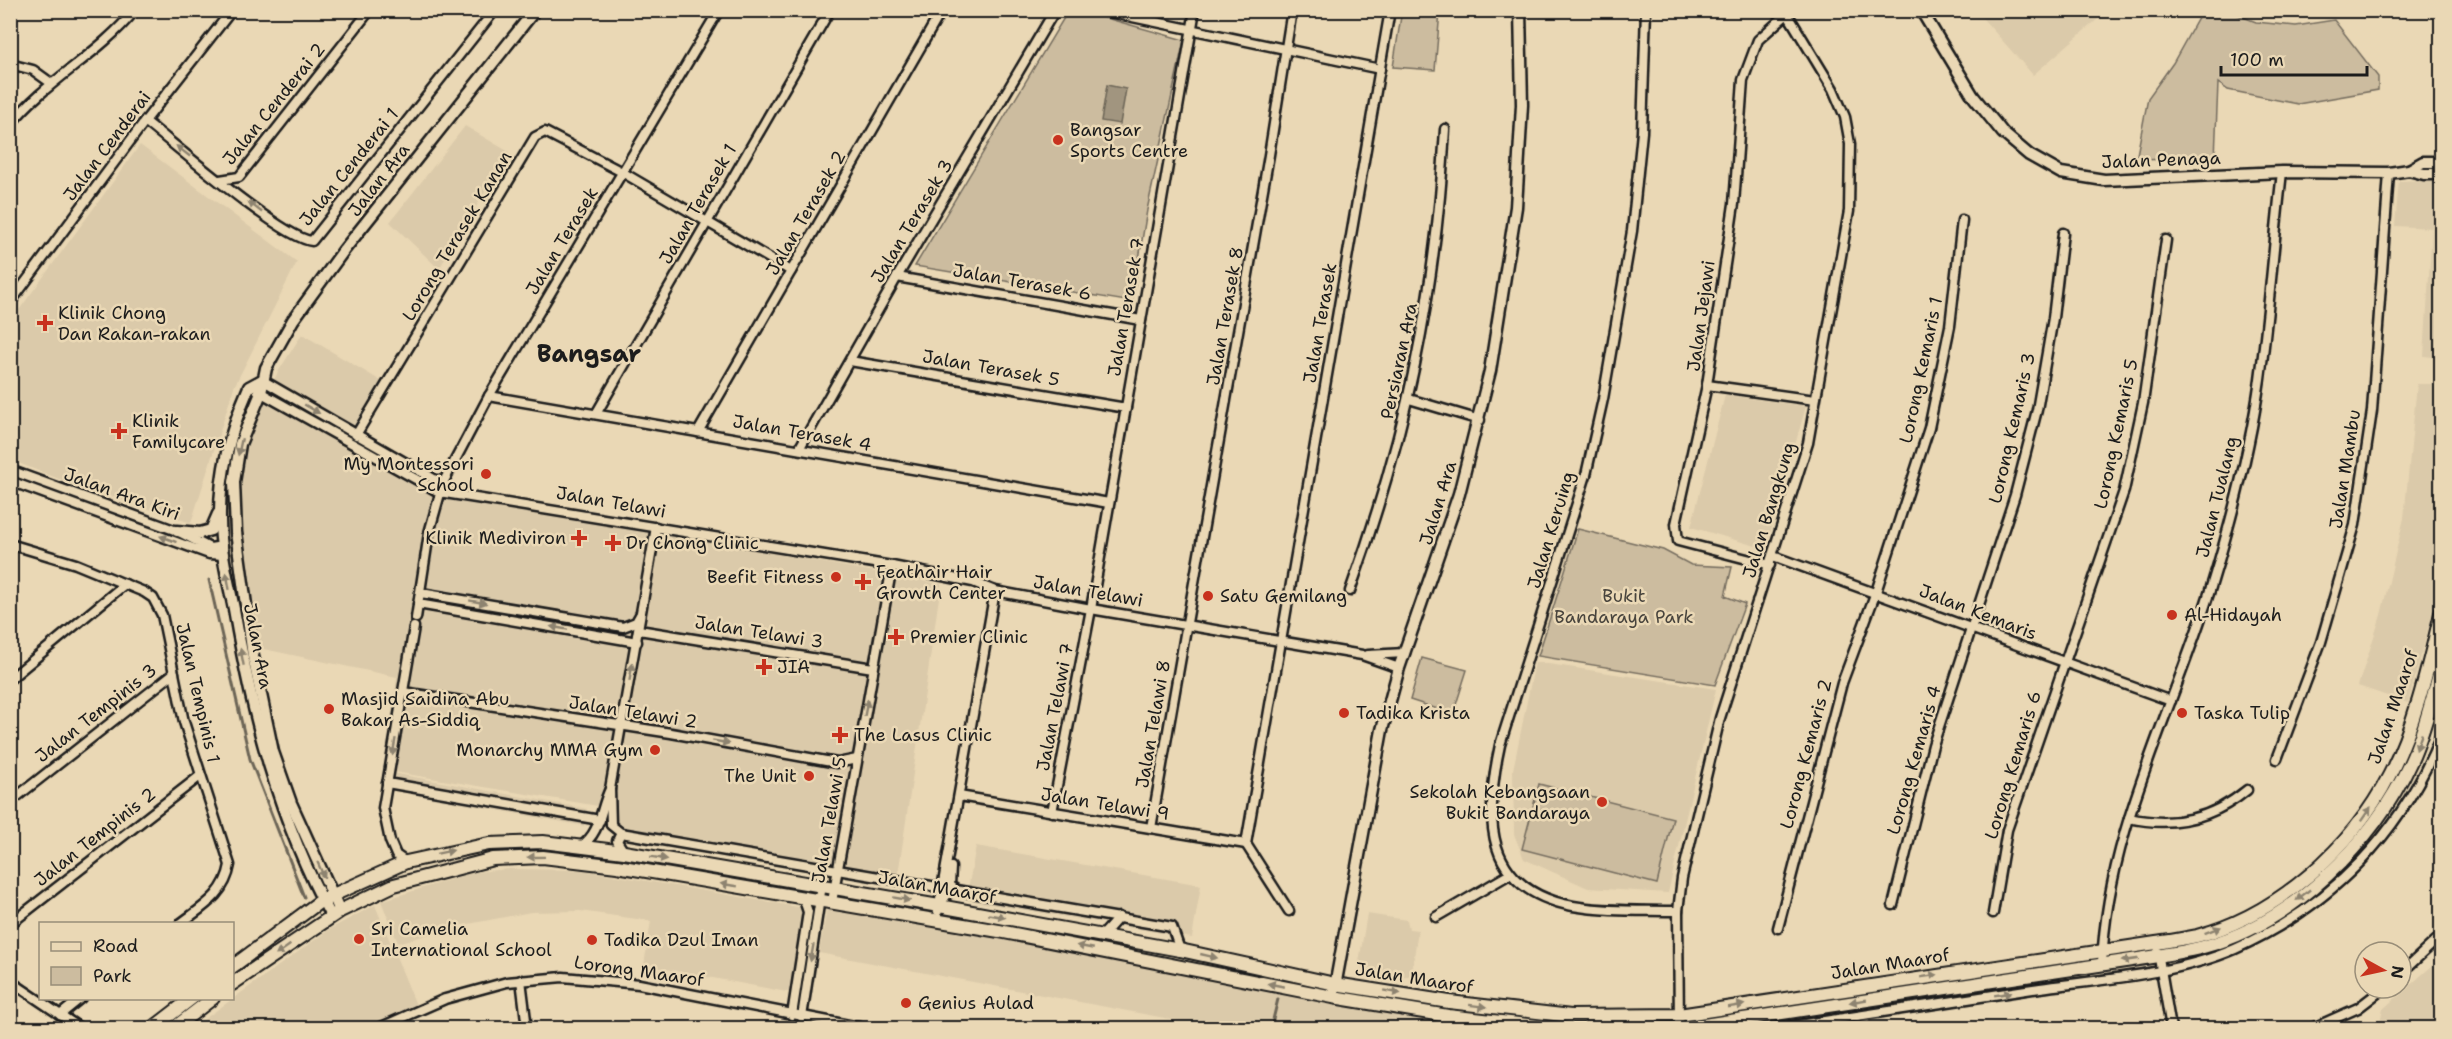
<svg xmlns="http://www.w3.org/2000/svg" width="2452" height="1039" viewBox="0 0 2452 1039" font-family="'Shantell Sans',sans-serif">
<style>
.built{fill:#dbcaaa}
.green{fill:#ccbc9f;stroke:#746c5e;stroke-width:1.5}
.water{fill:#a1957f;stroke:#6c6557;stroke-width:1.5}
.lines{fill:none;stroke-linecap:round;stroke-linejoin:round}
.stream{stroke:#6c6557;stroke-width:3}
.minor-casing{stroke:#1c1c1c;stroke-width:13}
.tertiary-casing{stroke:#1c1c1c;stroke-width:15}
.secondary-casing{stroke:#1c1c1c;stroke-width:16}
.minor{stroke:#ead8b5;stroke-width:8}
.tertiary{stroke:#ead8b5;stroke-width:10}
.secondary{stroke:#ead8b5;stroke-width:12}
.oneway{fill:#8d8370}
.poi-dot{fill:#c8321e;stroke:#ead8b5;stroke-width:2}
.labels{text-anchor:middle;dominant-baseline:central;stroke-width:5;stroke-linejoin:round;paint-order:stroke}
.street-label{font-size:18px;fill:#1c1c1c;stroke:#ead8b5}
.poi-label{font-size:18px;fill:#1c1c1c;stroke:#ead8b5;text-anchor:start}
.park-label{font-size:18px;fill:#48443d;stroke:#ead8b5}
.district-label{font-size:24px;font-weight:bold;fill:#1c1c1c;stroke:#ead8b5}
</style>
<rect width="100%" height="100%" fill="#ead8b5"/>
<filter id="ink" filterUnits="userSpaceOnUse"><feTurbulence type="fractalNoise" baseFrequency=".0167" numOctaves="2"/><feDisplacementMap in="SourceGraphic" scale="12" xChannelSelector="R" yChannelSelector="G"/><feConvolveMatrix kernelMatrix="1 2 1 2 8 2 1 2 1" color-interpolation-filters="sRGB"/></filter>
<g filter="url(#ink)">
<!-- built -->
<g class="built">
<path d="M1976 11H2107L2033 75Z"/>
<path d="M465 126 509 152 439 269 390 222Z"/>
<path d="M140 145 297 262 234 387 191 523 59 479 11 460V321Z"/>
<path d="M2441 179H2442L2441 358 2424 356 2432 228 2395 226 2399 181Z"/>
<path d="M302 334 381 381 344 444 426 490 941 584 898 875 624 829 598 806 383 770 397 677 259 648 240 545V491L246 448 256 418 278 372Z"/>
<path d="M2417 384H2441L2442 570 2433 612 2408 703 2358 686 2381 615 2404 518Z"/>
<path d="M1725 395 1806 406 1766 549 1691 527Z"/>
<path d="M1535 662 1716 689 1668 893 1588 888 1524 859 1514 834 1513 770Z"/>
<path d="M392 773 587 809 584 826 389 790Z"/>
<path d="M976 846 1201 885 1192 938 966 900Z"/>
<path d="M510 869 583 870 804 908 792 993 644 965 651 921 580 911 531 912 463 925 398 943 381 901 474 872Z"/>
<path d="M375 905 416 1005 371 1028H192L330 929Z"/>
<path d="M827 907 1489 1027V1028H1218L819 953Z"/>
<path d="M1367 914 1407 920 1409 929 1418 930 1411 977 1363 973 1359 962Z"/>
<path d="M2441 958V1028H2379L2383 1009Z"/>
</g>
<!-- green -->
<g class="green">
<path d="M1402 10 1440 11 1435 70 1393 67Z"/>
<path d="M1068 11H1081L1184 40 1147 210 1132 302 915 266Z"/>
<path d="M2202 11H2228L2256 22 2296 26 2334 20 2378 77V90L2298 104 2228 90 2218 83 2215 158 2136 160 2148 98 2173 63Z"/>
<path d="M1578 529 1663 550 1691 565 1732 567 1725 596 1745 604 1715 685 1538 656Z"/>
<path d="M1422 658 1467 670 1453 714 1410 700Z"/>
<path d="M1539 784 1673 818 1657 884 1522 849Z"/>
</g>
<!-- water -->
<path class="water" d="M1107 85 1126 89 1120 124 1101 121Z"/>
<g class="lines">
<!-- stream -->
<g class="stream">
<path d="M209 580 250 759 304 897"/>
<path d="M1271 1028 1278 999"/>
</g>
<defs>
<g id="minor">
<path d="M1099 10 1380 69"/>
<path d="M1646 10 1642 132 1632 231 1603 399 1586 475 1500 745C1484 818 1483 889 1573 906 1606 912 1644 910 1678 911"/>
<path d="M10 64 33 70 51 83"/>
<path d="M145 121C174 144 283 239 312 241L495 10"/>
<path d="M10 125C46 80 99 55 135 10"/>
<path d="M220 180 239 177 370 10"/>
<path d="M897 277 1141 320"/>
<path d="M10 303 145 121 232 10"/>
<path d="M850 361 1126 408"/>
<path d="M262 380 446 486"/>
<path d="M1707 385 1815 400"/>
<path d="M258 391 439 492 892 566 973 582 995 591 1091 609 1362 655 1399 668"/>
<path d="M489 396 1109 503"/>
<path d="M1409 399 1480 420"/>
<path d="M596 414 830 10"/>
<path d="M698 432 942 10"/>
<path d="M356 435 535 137 545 132 622 172 791 271"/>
<path d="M799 449 897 277 1055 10"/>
<path d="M10 470 177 531 210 548 223 546"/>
<path d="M10 481 209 554 224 555"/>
<path d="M10 544 76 564 144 592 153 598 162 615 184 722 230 865C225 895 202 907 180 924"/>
<path d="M1773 556 2171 701"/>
<path d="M1770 565 1678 541 1676 524 1707 385 1734 204 1743 80 1758 40 1787 14"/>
<path d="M1350 591C1406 436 1436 294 1445 129"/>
<path d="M421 593 623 627 636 622 640 615"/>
<path d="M418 604 637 642"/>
<path d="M416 618 429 533 443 483 489 396 719 10"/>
<path d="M639 630 873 668"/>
<path d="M1368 655 1405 653"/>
<path d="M10 679 125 584"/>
<path d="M403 692 671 733 837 763 857 759"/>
<path d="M2277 759 2321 642 2355 525 2372 411 2389 173"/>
<path d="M387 783 600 820"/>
<path d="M610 789 611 825 621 833 943 888"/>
<path d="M959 796 1246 844"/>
<path d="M10 802 174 673"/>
<path d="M1052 812 1091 609 1195 10"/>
<path d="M2129 818C2174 828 2212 819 2247 790"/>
<path d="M1151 828 1269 155 1292 10"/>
<path d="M621 833 617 841 624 852"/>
<path d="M581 846C601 833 600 809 610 789L656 527"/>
<path d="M406 862 396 855 390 841 383 808 414 627"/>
<path d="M951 867 950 885 956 890"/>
<path d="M832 902 892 566"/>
<path d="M941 903 949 892 956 890 1172 927 1180 950"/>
<path d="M1893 905 1933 745 2015 495 2037 410 2053 318 2063 233"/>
<path d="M938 911 995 591"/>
<path d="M1289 911 1246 844 1390 10"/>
<path d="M1993 913 2007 830 2124 491 2143 403 2166 240"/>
<path d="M1436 917 1510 874"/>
<path d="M10 924 200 776"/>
<path d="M1778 928 1842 683 1876 592 1929 428 1950 326 1962 220"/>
<path d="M1102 936 1119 917"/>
<path d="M2158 952 2171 1028"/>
<path d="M2102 964C2107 831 2173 712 2211 587 2232 519 2250 450 2260 379 2269 311 2274 241 2282 172"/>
<path d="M2401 973 2442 935"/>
<path d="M521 980 527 1028"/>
<path d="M10 981 80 1028"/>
<path d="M60 1015 81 998"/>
<path d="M792 1015 808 912 803 897"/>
<path d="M802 1017 822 885"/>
<path d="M379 1028 445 999 507 982 563 977 639 984 864 1028"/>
<path d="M1679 1028 1678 911 1682 878 1720 718 1808 443 1849 211 1850 144 1845 117 1833 89 1785 10"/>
<path d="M1779 1028C1861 1016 1943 1003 2026 990 2092 980 2173 976 2235 949 2332 906 2404 831 2442 732"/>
<path d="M2313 1028 2358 1008 2384 988"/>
</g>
<g id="tertiary">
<path d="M1921 10 1973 96 2003 133 2029 155 2061 173 2104 180 2282 172 2389 173 2409 170 2424 174H2442"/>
<path d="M2409 170 2423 162H2442"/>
<path d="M262 380 249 387C231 428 219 474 220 519 220 550 228 580 234 609 252 715 279 821 331 916"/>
<path d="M177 531 200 533 211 530 218 514"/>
<path d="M340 911 291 803 273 752 253 656 236 532 234 482 240 444 261 393 266 368 293 320 344 250 535 10"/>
<path d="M1334 992 1382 730 1399 668 1459 494 1490 371 1516 207 1522 105 1520 10"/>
</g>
<g id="secondary">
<path d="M232 967 322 900 406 862 489 844 543 842 624 852 939 906 1180 950 1335 984 1449 1002 1571 1016 1679 1015 2156 943C2169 941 2183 939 2197 936 2278 915 2353 847 2390 774 2416 723 2429 663 2442 609"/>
<path d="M232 984 340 911 394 885 493 859 543 857 617 866 999 931 1333 997 1448 1016 1556 1028"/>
<path d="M153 1028 192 998"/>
<path d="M174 1028 213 998"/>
<path d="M1684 1028 2158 956C2173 953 2189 951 2203 947 2293 923 2373 844 2411 761 2425 731 2432 697 2442 665"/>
</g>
</defs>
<!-- minor casing -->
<use href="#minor" class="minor-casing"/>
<!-- tertiary casing -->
<use href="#tertiary" class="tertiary-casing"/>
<!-- secondary casing -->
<use href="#secondary" class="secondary-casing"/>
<!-- minor -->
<use href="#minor" class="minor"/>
<!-- tertiary -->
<use href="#tertiary" class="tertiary"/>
<!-- secondary -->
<use href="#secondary" class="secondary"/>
</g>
<!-- one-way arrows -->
<defs><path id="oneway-solid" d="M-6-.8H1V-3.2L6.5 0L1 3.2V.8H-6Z" transform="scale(1.5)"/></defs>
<g class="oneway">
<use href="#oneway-solid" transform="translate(183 151) rotate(-142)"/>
<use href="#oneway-solid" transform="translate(255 207) rotate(-142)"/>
<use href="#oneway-solid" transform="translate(312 409) rotate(30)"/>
<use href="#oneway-solid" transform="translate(240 447) rotate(102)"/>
<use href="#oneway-solid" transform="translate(168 539) rotate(-160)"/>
<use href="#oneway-solid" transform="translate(228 581) rotate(-100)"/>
<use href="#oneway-solid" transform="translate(478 602) rotate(10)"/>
<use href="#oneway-solid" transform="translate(559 628) rotate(-170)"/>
<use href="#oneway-solid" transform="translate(242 657) rotate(-101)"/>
<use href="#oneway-solid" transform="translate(631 672) rotate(-80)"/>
<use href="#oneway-solid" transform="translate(866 708) rotate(-80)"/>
<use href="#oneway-solid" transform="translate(721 742) rotate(10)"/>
<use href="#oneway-solid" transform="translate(2419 742) rotate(109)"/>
<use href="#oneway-solid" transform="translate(394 747) rotate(100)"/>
<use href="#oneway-solid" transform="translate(2366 814) rotate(-55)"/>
<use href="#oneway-solid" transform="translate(445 852) rotate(-12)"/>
<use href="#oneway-solid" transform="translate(536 857) rotate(179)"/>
<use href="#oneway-solid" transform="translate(659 858) rotate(9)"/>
<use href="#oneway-solid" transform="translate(321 870) rotate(66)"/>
<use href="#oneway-solid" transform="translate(729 885) rotate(-171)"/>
<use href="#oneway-solid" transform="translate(2303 895) rotate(142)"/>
<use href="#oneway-solid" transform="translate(902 899) rotate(10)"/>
<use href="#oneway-solid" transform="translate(997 916) rotate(10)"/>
<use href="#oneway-solid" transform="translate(2213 930) rotate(-21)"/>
<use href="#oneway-solid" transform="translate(1085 947) rotate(-169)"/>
<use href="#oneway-solid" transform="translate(283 950) rotate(145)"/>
<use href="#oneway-solid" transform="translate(812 953) rotate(100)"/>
<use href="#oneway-solid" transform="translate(1209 956) rotate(13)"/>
<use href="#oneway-solid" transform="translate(2130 960) rotate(172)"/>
<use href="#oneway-solid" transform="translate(1929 976) rotate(-9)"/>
<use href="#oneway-solid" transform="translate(1276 985) rotate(-169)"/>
<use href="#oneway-solid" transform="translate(1392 992) rotate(10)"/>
<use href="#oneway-solid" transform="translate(2003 994) rotate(-9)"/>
<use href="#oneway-solid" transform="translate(1858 1001) rotate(171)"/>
<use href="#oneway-solid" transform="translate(1478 1006) rotate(7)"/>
<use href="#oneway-solid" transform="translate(1736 1006) rotate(-9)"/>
</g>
</g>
<!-- markers -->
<g class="poi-dot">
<circle cx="1058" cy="140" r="6"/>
<path d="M42 314h6v6h6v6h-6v6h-6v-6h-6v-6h6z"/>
<path d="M116 422h6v6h6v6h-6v6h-6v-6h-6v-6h6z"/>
<circle cx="486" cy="474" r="6"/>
<path d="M576 529h6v6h6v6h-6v6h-6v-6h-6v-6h6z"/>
<path d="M610 534h6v6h6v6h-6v6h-6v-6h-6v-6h6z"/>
<circle cx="836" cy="577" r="6"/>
<path d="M860 573h6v6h6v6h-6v6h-6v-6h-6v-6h6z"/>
<circle cx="1208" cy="596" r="6"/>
<circle cx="2172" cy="615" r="6"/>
<path d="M893 628h6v6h6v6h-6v6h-6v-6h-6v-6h6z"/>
<path d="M761 658h6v6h6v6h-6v6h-6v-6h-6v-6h6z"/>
<circle cx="329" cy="709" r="6"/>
<circle cx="1344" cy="713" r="6"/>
<circle cx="2182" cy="713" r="6"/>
<path d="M837 726h6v6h6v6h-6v6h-6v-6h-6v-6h6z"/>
<circle cx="655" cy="750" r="6"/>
<circle cx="809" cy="776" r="6"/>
<circle cx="1602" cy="802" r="6"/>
<circle cx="359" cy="939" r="6"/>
<circle cx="592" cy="940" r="6"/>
<circle cx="906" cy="1003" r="6"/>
</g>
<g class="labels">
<!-- street labels -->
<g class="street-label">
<text transform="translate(274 104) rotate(-51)">Jalan Cenderai 2</text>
<text transform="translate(107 146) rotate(-53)">Jalan Cenderai</text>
<text transform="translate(2161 160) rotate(-2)">Jalan Penaga</text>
<text transform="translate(349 167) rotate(-51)">Jalan Cenderai 1</text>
<text transform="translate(379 180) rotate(-52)">Jalan Ara</text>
<text transform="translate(698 204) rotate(-60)">Jalan Terasek 1</text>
<text transform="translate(806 213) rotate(-60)">Jalan Terasek 2</text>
<text transform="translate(912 221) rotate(-59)">Jalan Terasek 3</text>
<text transform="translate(457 236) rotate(-59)">Lorong Terasek Kanan</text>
<text transform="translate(562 241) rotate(-59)">Jalan Terasek</text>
<text transform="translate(1022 282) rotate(10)">Jalan Terasek 6</text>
<text transform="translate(1126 307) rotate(-80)">Jalan Terasek 7</text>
<text transform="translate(1225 316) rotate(-80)">Jalan Terasek 8</text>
<text transform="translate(1701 316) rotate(-82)">Jalan Jejawi</text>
<text transform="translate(1320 323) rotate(-80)">Jalan Terasek</text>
<text transform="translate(1399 361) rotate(-78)">Persiaran Ara</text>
<text transform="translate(991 368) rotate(10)">Jalan Terasek 5</text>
<text transform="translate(1921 370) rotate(-78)">Lorong Kemaris 1</text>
<text transform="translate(2012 428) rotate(-77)">Lorong Kemaris 3</text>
<text transform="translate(802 433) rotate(10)">Jalan Terasek 4</text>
<text transform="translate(2116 434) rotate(-78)">Lorong Kemaris 5</text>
<text transform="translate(2345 469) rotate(-81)">Jalan Mambu</text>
<text transform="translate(122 494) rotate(20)">Jalan Ara Kiri</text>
<text transform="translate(2217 497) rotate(-76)">Jalan Tualang</text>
<text transform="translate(611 502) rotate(10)">Jalan Telawi</text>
<text transform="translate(1438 503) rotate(-73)">Jalan Ara</text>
<text transform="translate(1769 510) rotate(-73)">Jalan Bangkung</text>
<text transform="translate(1551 530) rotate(-73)">Jalan Keruing</text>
<text transform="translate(1088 591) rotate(10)">Jalan Telawi</text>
<text transform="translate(1978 612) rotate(21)">Jalan Kemaris</text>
<text transform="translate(759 632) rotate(9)">Jalan Telawi 3</text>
<text transform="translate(258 646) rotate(79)">Jalan Ara</text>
<text transform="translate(198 693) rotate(77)">Jalan Tempinis 1</text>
<text transform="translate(1055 707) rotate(-79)">Jalan Telawi 7</text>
<text transform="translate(2393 707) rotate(-71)">Jalan Maarof</text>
<text transform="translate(633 712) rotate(9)">Jalan Telawi 2</text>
<text transform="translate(96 713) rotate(-38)">Jalan Tempinis 3</text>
<text transform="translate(1153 724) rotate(-80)">Jalan Telawi 8</text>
<text transform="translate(1806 754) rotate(-75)">Lorong Kemaris 2</text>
<text transform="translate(1914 760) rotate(-74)">Lorong Kemaris 4</text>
<text transform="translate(2013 765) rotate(-73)">Lorong Kemaris 6</text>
<text transform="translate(1105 804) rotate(9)">Jalan Telawi 9</text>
<text transform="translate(829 820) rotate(-80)">Jalan Telawi 5</text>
<text transform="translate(95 837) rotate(-38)">Jalan Tempinis 2</text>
<text transform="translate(937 887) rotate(10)">Jalan Maarof</text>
<text transform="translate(1890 964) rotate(-9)">Jalan Maarof</text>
<text transform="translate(639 971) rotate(8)">Lorong Maarof</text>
<text transform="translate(1414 978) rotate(9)">Jalan Maarof</text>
</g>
<!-- poi labels -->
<g class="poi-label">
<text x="1070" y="130">Bangsar<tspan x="1070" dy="21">Sports Centre</tspan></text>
<text x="58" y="313">Klinik Chong<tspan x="58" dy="21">Dan Rakan-rakan</tspan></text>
<text x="132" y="421">Klinik<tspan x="132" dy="21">Familycare</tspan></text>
<text x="474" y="464" text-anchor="end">My Montessori<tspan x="474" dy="21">School</tspan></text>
<text x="566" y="538" text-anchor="end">Klinik Mediviron</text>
<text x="626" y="543">Dr Chong Clinic</text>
<text x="876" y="572">Feathair Hair<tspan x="876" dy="21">Growth Center</tspan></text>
<text x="824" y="577" text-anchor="end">Beefit Fitness</text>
<text x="1220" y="596">Satu Gemilang</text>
<text x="2184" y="615">Al-Hidayah</text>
<text x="910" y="637">Premier Clinic</text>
<text x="777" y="667">JIA</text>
<text x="341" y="699">Masjid Saidina Abu<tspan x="341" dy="21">Bakar As-Siddiq</tspan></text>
<text x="1356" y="713">Tadika Krista</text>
<text x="2194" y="713">Taska Tulip</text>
<text x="854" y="735">The Lasus Clinic</text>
<text x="643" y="750" text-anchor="end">Monarchy MMA Gym</text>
<text x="797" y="776" text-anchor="end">The Unit</text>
<text x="1590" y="792" text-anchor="end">Sekolah Kebangsaan<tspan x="1590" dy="21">Bukit Bandaraya</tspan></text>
<text x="371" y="929">Sri Camelia<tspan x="371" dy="21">International School</tspan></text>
<text x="604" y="940">Tadika Dzul Iman</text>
<text x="918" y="1003">Genius Aulad</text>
</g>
<!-- park labels -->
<g class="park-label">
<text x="1624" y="596">Bukit<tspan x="1624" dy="21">Bandaraya Park</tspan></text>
</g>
<!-- district labels -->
<g class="district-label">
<text x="589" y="354">Bangsar</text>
</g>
</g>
<!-- margin -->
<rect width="2452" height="1039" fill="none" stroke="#ead8b5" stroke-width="36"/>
<rect x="18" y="18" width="2416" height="1003" fill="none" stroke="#1c1c1c" stroke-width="2" filter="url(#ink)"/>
<!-- legend -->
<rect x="39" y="922" width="195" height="78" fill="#ead8b5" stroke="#988d78" stroke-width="1.5"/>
<rect x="51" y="942" width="30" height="9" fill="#ead8b5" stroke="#988d78" stroke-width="1.5"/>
<text x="93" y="952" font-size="18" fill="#1c1c1c">Road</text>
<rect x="51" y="967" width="30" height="18" fill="#ccbc9f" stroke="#988d78" stroke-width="1.5"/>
<text x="93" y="982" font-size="18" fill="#1c1c1c">Park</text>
<!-- north arrow -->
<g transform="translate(2383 970) rotate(98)"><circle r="28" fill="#ead8b5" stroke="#988d78" stroke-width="1.5"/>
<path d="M0-4.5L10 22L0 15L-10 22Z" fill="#c8321e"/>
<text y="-9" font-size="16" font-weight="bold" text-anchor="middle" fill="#1c1c1c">N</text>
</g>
<!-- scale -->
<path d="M2221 66v9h146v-9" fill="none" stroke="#1c1c1c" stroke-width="3"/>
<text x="2230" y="66" font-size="18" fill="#1c1c1c" stroke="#ead8b5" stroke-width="4.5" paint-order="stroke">100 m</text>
</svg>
